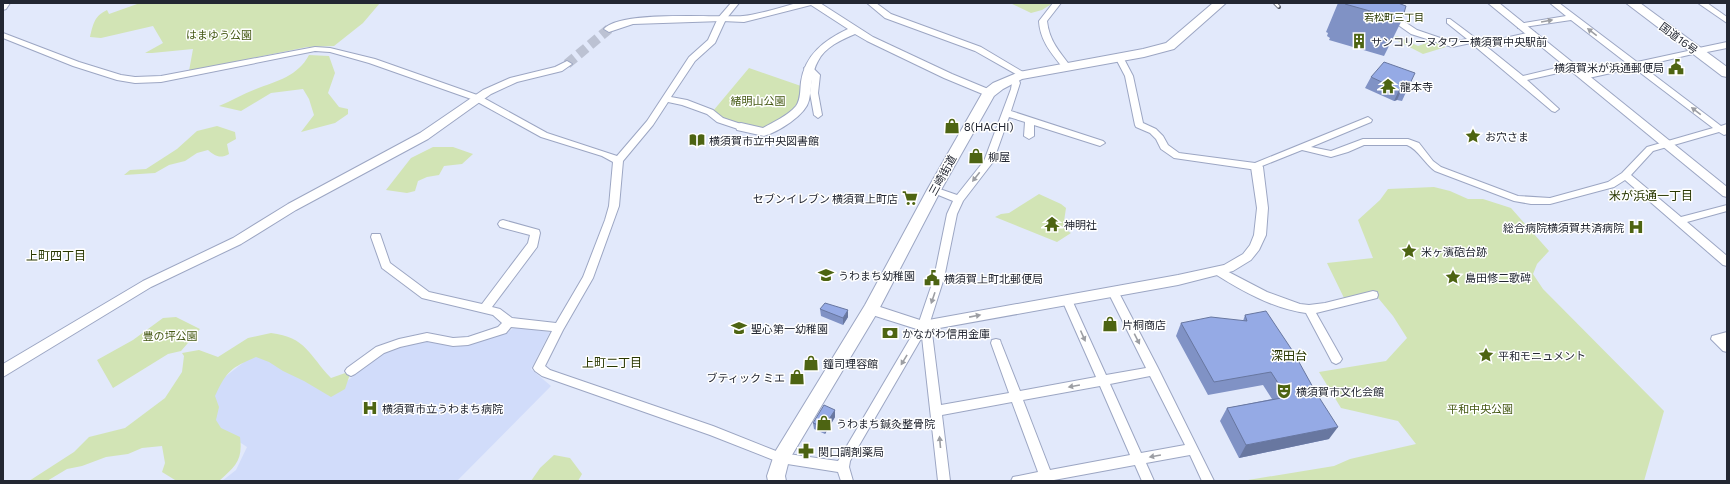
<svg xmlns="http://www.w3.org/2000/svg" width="1730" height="484" viewBox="0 0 1730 484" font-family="Commissioner,'Noto Sans JP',sans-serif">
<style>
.built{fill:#d1dcfa}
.green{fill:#d2e4b5}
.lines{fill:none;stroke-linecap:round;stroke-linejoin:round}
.tertiary-tunnel{stroke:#bcc2d3;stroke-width:10;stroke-dasharray:10 5;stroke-linecap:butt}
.minor-casing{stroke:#9ca6c3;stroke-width:2}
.tertiary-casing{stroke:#9ca6c3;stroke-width:2}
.primary-casing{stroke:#9ca6c3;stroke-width:2}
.trunk-casing{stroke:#9ca6c3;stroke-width:2}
.minor{fill:#fff;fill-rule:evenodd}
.tertiary{fill:#fff;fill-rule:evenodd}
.primary{fill:#fff;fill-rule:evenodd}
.trunk{fill:#fff;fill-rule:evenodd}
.rail-casing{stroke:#535864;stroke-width:4}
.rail{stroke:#fff;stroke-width:2.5;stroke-dasharray:8;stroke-linecap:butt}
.wall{fill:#8092c5}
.shaded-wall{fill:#6877a0}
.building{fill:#95aae5;stroke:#6877a0}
.oneway{fill:#9c9ea3}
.labels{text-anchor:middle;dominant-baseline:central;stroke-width:3;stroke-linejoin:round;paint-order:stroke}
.far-neighbourhood-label{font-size:10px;fill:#283700;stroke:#fff}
.park-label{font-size:11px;fill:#445813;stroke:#fff}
.street-label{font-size:11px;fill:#232732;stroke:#fff}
.poi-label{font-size:11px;fill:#232732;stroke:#fff;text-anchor:start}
.neighbourhood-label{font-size:12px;fill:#283700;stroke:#fff}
</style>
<rect width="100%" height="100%" fill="#e2e9fb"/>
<!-- built -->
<path class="built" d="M515 327 550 332 531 369 551 386 457 481H222L236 470 247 447 212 424 208 390 262 348 334 392 380 354 398 345 424 341 456 347 508 332Z"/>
<!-- green -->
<g class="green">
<path d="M140 3H380L363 23 334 46 307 47 189 71 193 49 152 53H145L163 43 153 26 101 38 90 37C93 25 94 16 107 10L109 14Z"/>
<path d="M1010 3H1053L1042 10 1031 13Z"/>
<path d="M1397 36 1418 46 1432 41 1446 47 1423 54 1392 38Z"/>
<path d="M309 55 329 56 335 73 328 93 339 107 348 109V114L335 123 301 132 314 115 309 99 303 89 271 93 241 111 219 106C231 101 243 94 256 89 277 81 298 76 309 55Z"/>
<path d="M749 68 801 86C800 91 800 97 798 102 793 112 770 128 759 129L722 118 713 111Z"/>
<path d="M217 126 235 132 236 139 227 144 229 154C220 159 215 156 208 150L197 153 185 161 169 165 155 173 124 175 130 170 146 169 177 149 197 131Z"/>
<path d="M433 147H453L473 154 462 164 444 166 439 175 427 177 418 181 415 191 407 193 386 190 411 158Z"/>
<path d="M1434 187 1450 191 1468 199H1483L1511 208 1549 251 1537 264 1533 274 1543 289 1664 411 1644 481H1242L1334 466 1350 459 1416 444 1398 421 1341 408 1319 372 1386 361 1407 338 1393 316 1374 293 1345 300 1327 263 1373 258 1358 220 1380 200 1388 189Z"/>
<path d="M1039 194 1061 204 1066 208 1063 228 1071 233 1057 242 995 217 1001 214 1009 213Z"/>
<path d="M176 317 200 329 181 351 168 354 113 388 97 360 133 340 163 318Z"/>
<path d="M271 333C306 337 309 355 331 378L351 371 345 389 331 397 304 381 283 371 269 362 256 357C231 368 227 370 215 396L219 407 216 420 221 428 240 437C243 460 236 466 219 481L175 480 162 472 165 463 162 446 142 448 128 454 106 457 82 466 67 469 47 481H29L74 452 89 437 125 428 165 398 182 372 184 356 182 353 199 350 218 357 248 338Z"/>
<path d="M554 455 570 458 582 474 578 481H531L540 468Z"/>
</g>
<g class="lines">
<!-- tertiary-tunnel -->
<path class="tertiary-tunnel" d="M567 64 609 29"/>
<defs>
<g id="minor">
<path d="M731 3H739L726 19 715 43 695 61 671 97 687 100 713 110 723 118 744 125 745 127 741 130 717 122 707 114 682 105 668 102 653 125 623 161 619 206 593 278 563 330 545 366 550 370 713 426 781 453 838 461 918 325 934 278 947 214 953 201 931 192 929 190 934 187 957 195 984 161 1011 89 1012 83 1010 78 1014 75 1017 76 1020 83 1011 111 1103 141 1105 143 1100 146 1034 125V136L1029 139 1024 136 1025 122 1009 117 993 162 963 201 957 214 944 278 930 322 931 325 941 405 1009 393 991 343 992 340 996 339 1000 340 1001 343 1020 391 1096 377 1062 300 1063 297H1071L1072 300 1106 375 1146 368 1108 292 1109 289H1117L1158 368 1214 481H1202L1190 455 1146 463 1154 481H1142L1135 465 1054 480V481H1011L1013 477 1038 472 1012 402 942 415 950 481H938L922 337 850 461 849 467 853 481H841L838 472 781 463 710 435 542 376 535 371 533 368 552 331 511 327 506 333 468 345 453 346 427 341 400 347 384 353 355 374 351 376 347 374 345 371 347 368 376 347 399 339 427 333 453 338 468 337 498 327 502 323 493 315 422 298 382 268 371 237 372 234H380L390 263 429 292 482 304 528 243 530 235 500 227 498 224 500 221 503 220 539 230 540 233 537 247 492 307 500 309 512 318 556 323 583 277 605 220 609 206 613 162 602 156 541 137 474 100 369 63 330 52 315 51 161 82 135 83 117 80 73 66 3 38V33L79 62 121 75 135 77 161 76 315 47 330 48 375 59 480 96 547 133 617 156 647 121 689 57 708 40 718 18ZM1150 376 1185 445 1141 453 1110 384ZM1100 386 1130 455 1050 470 1023 400Z"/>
<path d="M867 3H876L891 14 981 47 1028 75 1024 78 1021 77 975 51 885 18Z"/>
<path d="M1053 3H1061L1047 21C1049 41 1060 52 1071 67L1067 70 1064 69C1052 54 1040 41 1039 21Z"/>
<path d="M1367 3H1376L1417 30 1452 42 1467 39 1447 23V19H1450L1482 43 1532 32H1535V36L1487 47 1523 76 1573 64 1577 67 1576 69 1527 80 1559 109 1555 112 1552 111 1471 43 1452 47 1411 34Z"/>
<path d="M1550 3H1559L1637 62 1697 49 1701 51 1697 53 1642 66 1721 126 1727 124V134L1724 135 1719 132 1653 151 1631 175 1681 217 1727 205V211L1687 222 1727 256V266L1723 265 1625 180 1614 187 1550 204H1531L1514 201 1435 171C1425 164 1418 149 1407 145H1364L1348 152 1331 157 1302 150 1262 166 1260 169 1257 170 1174 158 1161 149 1156 139 1150 133 1136 127 1135 125 1125 76 1115 57 1119 54 1122 55 1133 76 1143 123 1156 129 1163 136 1168 145 1179 153 1255 163 1368 117 1372 120 1371 122 1311 147 1331 151 1363 139H1408L1419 143 1433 161 1441 167 1518 196 1550 198 1608 182 1622 173 1647 147 1713 128 1634 68 1584 79 1581 78 1580 76 1581 74 1628 64 1571 20 1518 28V24L1566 16Z"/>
<path d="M1698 3H1707L1727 17V23Z"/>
<path d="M808 65 811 66 820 75 818 93 822 115 818 118 814 115 810 93 812 76 804 68Z"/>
<path d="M1219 267 1267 292 1300 304 1309 305 1325 303 1373 291 1377 292 1378 295 1377 298 1373 299 1316 313 1342 359 1340 362 1336 364 1332 362 1306 313C1274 309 1242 291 1215 274L1214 271 1215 268Z"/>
<path d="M1727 332V352L1723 351 1711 339 1712 336Z"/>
</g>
<g id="tertiary">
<path d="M3 3H10L6 9 3 10Z"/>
<path d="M797 3H820L873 37 952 74 993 91 994 93 989 96 985 95 944 78 867 41 855 34C841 40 825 47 818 61 811 73 812 86 809 100 806 115 778 132 764 136L737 130 736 127 737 124 741 123 763 128C773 122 788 116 796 106 801 99 800 89 801 82 805 54 825 40 848 29L811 5 744 22 722 21 633 24 609 32 604 29C620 10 716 18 743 16 758 15 781 7 797 3Z"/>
<path d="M1488 3H1499L1727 187V197L1723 196Z"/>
<path d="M1727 42V48L1697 54 1692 51 1694 49Z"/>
<path d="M567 61 572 64 562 71 517 82 491 94 428 139 296 210 241 244 151 287 3 377V364L143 281 233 238 288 204 420 133 483 90 510 78 555 67Z"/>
<path d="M1257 163 1261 164 1263 167 1268 208 1266 235 1259 250 1251 260 1233 271 1178 285 923 331 866 313 865 309 866 305 871 304 923 321 1178 275 1224 265 1243 254 1250 245 1254 235 1257 208 1251 167 1253 164Z"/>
</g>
<path id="primary" d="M1213 3H1226L1174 49 1144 57 1022 79 1003 89 994 96 941 190 877 313 789 460 785 476 786 481H768L767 476 775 452 865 305 927 190 984 90 993 83 1019 72 1143 49 1166 43Z"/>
<path id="trunk" d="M1626 3H1640L1727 67V77L1722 76Z"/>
</defs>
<!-- minor casing -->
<use href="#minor" class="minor-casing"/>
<!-- tertiary casing -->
<use href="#tertiary" class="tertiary-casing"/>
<!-- primary casing -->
<use href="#primary" class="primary-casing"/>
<!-- trunk casing -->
<use href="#trunk" class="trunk-casing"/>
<!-- minor -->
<use href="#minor" class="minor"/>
<!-- tertiary -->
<use href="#tertiary" class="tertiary"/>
<!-- primary -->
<use href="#primary" class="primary"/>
<!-- trunk -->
<use href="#trunk" class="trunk"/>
<defs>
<path id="rail" d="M1275 3 1279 7"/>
</defs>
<!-- rail casing -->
<use href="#rail" class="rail-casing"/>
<!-- rail -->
<use href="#rail" class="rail"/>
</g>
<!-- wall -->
<g class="wall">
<path d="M1338 3H1398L1402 20 1384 56 1329 40 1330 38 1327 36 1328 33 1326 32Z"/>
<path d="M1371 77 1407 90 1402 101 1397 100 1394 101 1365 88Z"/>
<path d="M820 309 848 317 843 325 821 316Z"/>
<path d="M1245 315 1329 439 1239 458 1220 421 1227 408 1272 399 1263 385 1208 395 1176 336 1181 323 1243 321Z"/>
<path d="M835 410V417L825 434 814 429 813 423Z"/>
</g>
<!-- shaded-wall -->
<g class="shaded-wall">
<path d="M1402 89 1397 100 1394 101 1399 90Z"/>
<path d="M848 310V317L843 325V318Z"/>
<path d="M835 410V417L825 434 824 427Z"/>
<path d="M1338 427 1329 439 1239 458 1246 445Z"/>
</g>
<!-- building -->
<g class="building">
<path d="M1345 3H1398L1406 6 1402 20 1345 4Z"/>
<path d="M1384 62 1415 73 1407 90 1402 89 1399 90 1371 77Z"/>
<path d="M825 303 848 310 843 318 820 309Z"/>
<path d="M1266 311 1294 353 1315 391 1338 427 1246 445 1227 408 1287 397 1271 372 1214 382 1181 323 1211 317 1247 321 1245 315Z"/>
<path d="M824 405 835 410 824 427 813 423Z"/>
</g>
<!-- one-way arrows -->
<defs><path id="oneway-solid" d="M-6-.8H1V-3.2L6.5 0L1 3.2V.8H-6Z"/></defs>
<g class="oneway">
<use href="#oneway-solid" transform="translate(1547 21) rotate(-10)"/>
<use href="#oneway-solid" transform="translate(1592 32) rotate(-142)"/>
<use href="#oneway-solid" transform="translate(1696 111) rotate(-143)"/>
<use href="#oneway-solid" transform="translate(976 177) rotate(128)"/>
<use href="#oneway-solid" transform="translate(933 298) rotate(109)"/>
<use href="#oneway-solid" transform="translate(975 316) rotate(-11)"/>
<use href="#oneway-solid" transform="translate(1083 336) rotate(66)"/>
<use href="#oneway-solid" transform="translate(1137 339) rotate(63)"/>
<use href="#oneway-solid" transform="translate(904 360) rotate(121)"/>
<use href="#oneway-solid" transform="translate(1074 386) rotate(170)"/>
<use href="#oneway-solid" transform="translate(940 442) rotate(-95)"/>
<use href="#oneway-solid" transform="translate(1155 456) rotate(170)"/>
</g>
<!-- icons -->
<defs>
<symbol id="building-bare" viewBox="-9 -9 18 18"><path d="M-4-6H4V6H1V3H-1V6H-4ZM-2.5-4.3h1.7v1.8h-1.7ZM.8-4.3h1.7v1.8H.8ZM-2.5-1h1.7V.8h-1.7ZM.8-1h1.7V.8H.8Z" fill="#4d6412" stroke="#fff" stroke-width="2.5" paint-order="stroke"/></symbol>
<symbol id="civic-bare" viewBox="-9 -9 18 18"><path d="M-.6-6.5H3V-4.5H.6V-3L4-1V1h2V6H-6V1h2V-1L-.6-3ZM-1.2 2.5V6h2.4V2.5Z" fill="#4d6412" stroke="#fff" stroke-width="2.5" paint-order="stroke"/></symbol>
<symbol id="temple-bare" viewBox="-9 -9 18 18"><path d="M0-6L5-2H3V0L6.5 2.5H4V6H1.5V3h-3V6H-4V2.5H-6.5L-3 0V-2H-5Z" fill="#4d6412" stroke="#fff" stroke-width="2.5" paint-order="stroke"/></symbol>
<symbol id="shop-bare" viewBox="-9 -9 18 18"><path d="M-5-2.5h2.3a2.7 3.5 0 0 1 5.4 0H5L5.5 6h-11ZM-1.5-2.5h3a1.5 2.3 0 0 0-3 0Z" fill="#4d6412" stroke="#fff" stroke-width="2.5" paint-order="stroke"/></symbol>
<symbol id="sight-bare" viewBox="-9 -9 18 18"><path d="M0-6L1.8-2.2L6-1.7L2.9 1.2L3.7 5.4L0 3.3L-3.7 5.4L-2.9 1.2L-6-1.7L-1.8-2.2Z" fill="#4d6412" stroke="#fff" stroke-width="2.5" paint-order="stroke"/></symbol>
<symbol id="library-bare" viewBox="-9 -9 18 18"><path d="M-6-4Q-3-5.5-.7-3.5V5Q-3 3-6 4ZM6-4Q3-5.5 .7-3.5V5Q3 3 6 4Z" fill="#4d6412" stroke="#fff" stroke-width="2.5" paint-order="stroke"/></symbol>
<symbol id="supermarket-bare" viewBox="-9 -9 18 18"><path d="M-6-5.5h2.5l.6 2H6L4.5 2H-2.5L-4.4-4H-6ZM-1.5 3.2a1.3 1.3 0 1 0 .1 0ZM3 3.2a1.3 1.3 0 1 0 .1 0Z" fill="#4d6412" stroke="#fff" stroke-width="2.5" paint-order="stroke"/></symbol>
<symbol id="hospital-bare" viewBox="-9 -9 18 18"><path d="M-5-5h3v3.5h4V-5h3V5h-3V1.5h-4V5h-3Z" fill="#4d6412" stroke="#fff" stroke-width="2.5" paint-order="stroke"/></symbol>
<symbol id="school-bare" viewBox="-9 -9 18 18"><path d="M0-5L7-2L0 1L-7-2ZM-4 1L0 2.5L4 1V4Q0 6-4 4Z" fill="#4d6412" stroke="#fff" stroke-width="2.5" paint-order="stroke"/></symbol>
<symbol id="bank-bare" viewBox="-9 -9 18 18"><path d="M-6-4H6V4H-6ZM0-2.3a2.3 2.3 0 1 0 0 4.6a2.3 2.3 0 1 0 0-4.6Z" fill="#4d6412" stroke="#fff" stroke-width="2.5" paint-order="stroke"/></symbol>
<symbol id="theatre-bare" viewBox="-9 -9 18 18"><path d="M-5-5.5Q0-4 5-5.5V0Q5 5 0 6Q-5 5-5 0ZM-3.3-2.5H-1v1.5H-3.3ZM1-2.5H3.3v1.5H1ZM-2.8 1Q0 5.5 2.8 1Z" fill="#4d6412" stroke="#fff" stroke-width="2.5" paint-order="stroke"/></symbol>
<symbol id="pharmacy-bare" viewBox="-9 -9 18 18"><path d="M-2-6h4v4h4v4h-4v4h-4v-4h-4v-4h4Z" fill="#4d6412" stroke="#fff" stroke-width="2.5" paint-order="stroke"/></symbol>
</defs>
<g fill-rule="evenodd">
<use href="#building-bare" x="1348" y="30" width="22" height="22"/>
<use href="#civic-bare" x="1665" y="56" width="22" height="22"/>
<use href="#temple-bare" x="1377" y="75" width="22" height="22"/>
<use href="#shop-bare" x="941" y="115" width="22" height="22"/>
<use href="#sight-bare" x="1462" y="125" width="22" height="22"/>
<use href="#library-bare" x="686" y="129" width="22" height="22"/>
<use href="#shop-bare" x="965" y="145" width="22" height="22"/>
<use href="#supermarket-bare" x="899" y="187" width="22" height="22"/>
<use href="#temple-bare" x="1041" y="213" width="22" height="22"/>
<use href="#hospital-bare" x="1625" y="216" width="22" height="22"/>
<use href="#sight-bare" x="1398" y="240" width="22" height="22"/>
<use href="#school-bare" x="815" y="264" width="22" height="22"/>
<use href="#sight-bare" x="1442" y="266" width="22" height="22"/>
<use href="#civic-bare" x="921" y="267" width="22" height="22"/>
<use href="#shop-bare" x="1099" y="313" width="22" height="22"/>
<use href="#school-bare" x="728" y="317" width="22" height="22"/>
<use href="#bank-bare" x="879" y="322" width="22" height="22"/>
<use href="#sight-bare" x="1475" y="344" width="22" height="22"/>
<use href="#shop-bare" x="800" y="352" width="22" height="22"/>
<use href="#shop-bare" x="786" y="366" width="22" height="22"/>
<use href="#theatre-bare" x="1273" y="380" width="22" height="22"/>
<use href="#hospital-bare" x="359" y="397" width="22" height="22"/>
<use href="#shop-bare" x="813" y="412" width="22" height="22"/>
<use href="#pharmacy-bare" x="795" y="440" width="22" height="22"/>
</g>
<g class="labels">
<!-- far-neighbourhood labels -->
<g class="far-neighbourhood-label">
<text x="1394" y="17">若松町三丁目</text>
</g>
<!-- park labels -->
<g class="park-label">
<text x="219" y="34">はまゆう公園</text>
<text x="758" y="100">緒明山公園</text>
<text x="170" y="335">豊の坪公園</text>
<text x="1480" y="408">平和中央公園</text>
</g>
<!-- street labels -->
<g class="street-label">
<text transform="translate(1679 38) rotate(37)">国道16号</text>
<text transform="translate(942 175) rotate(-61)">三崎街道</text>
</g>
<!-- poi labels -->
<g class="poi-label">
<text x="1371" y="41">サンコリーヌタワー横須賀中央駅前</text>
<text x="1664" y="67" text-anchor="end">横須賀米が浜通郵便局</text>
<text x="1400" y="86">龍本寺</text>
<text x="964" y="126">8(HACHI)</text>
<text x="1485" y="136">お穴さま</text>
<text x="709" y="140">横須賀市立中央図書館</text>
<text x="988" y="156">柳屋</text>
<text x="898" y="198" text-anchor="end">セブンイレブン 横須賀上町店</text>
<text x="1064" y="224">神明社</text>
<text x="1624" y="227" text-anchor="end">総合病院横須賀共済病院</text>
<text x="1421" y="251">米ヶ濱砲台跡</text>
<text x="838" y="275">うわまち幼稚園</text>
<text x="1465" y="277">島田修二歌碑</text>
<text x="944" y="278">横須賀上町北郵便局</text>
<text x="1122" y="324">片桐商店</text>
<text x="751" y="328">聖心第一幼稚園</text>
<text x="902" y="333">かながわ信用金庫</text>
<text x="1498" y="355">平和モニュメント</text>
<text x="823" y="363">鐘司理容館</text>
<text x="785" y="377" text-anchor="end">ブティック ミエ</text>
<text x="1296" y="391">横須賀市文化会館</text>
<text x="382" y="408">横須賀市立うわまち病院</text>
<text x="836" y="423">うわまち鍼灸整骨院</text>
<text x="818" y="451">関口調剤薬局</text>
</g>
<!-- neighbourhood labels -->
<g class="neighbourhood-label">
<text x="1651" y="195">米が浜通一丁目</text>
<text x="56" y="255">上町四丁目</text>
<text x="1289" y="355">深田台</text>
<text x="612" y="362">上町二丁目</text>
</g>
</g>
<!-- border -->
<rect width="1730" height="484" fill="none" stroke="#232732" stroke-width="8"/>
</svg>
